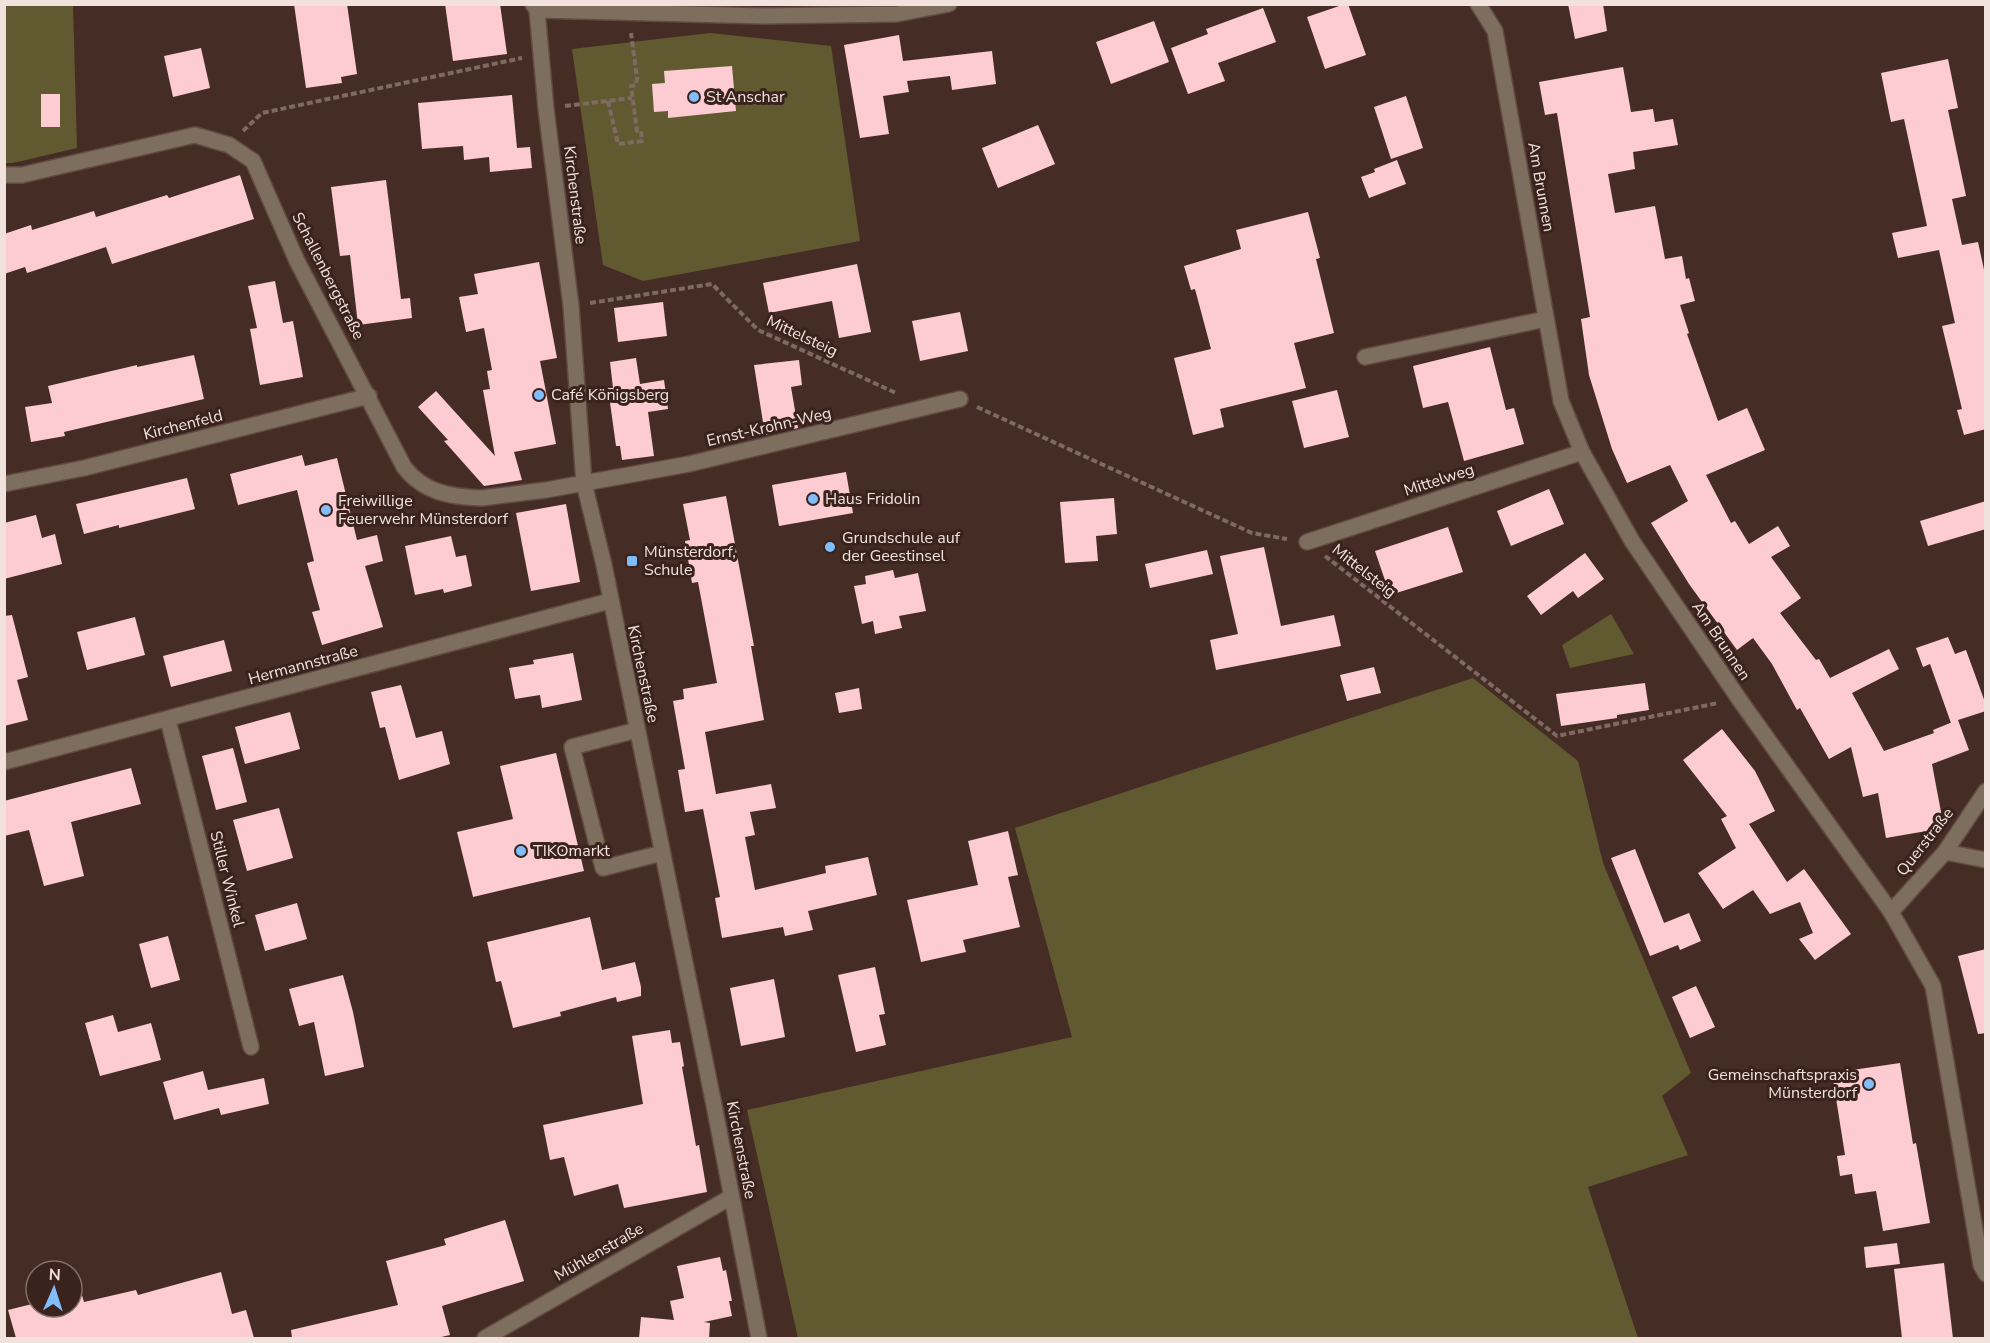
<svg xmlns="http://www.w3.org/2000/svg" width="1990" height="1343" viewBox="0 0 1990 1343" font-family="'Nunito Sans',sans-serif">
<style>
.green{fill:#615a31}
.building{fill:#fcccd2}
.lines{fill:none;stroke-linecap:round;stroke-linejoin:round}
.minor-casing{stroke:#614a42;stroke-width:18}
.path{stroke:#7f6a63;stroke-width:4;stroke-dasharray:6 3;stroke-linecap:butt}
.minor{stroke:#7d6e5e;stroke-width:15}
.poi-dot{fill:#81bdfa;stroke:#3a231c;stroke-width:2}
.labels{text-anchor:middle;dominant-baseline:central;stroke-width:6;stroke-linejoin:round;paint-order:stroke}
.poi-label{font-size:16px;fill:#f2e2dd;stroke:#3a231c;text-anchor:start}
.street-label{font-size:16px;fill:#f2e2dd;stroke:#3a231c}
</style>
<rect width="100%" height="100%" fill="#452d25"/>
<!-- green -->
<g class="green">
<path d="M5 5H73L77 148 13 163H5Z"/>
<path d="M710 33 831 46 860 241 643 281 603 265 572 49Z"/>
<path d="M1611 614 1634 654 1570 668 1562 645Z"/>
<path d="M1473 678 1578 761 1603 863 1691 1073 1662 1096 1688 1155 1588 1187 1638 1338H798L747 1110 1072 1037 1015 828Z"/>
</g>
<!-- building -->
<g class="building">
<path d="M294 4H347L357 74 341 77 342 83 306 88Z"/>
<path d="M445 4H500L507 54 453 61Z"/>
<path d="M1345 4H1348L1366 55 1325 69 1307 17Z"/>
<path d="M1568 4H1603L1607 31 1575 39Z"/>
<path d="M1263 8 1276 42 1218 63 1225 81 1188 94 1171 48 1208 34 1206 29Z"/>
<path d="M1154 21 1169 62 1111 84 1096 42Z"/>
<path d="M899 35 903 61 992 51 996 84 952 90 950 76 907 81 909 92 883 96 889 134 860 138 844 45Z"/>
<path d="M201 48 210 88 173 97 164 56Z"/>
<path d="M1948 59 1958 108 1948 110 1966 196 1952 199 1962 245 1978 242 1986 279V429L1964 435 1957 410 1962 409 1942 326 1955 323 1939 250 1898 258 1892 233 1927 226 1904 119 1891 122 1881 73Z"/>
<path d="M732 66 736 111 668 118V111L654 112 652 84 665 83 664 71Z"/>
<path d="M1623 67 1631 112 1653 109 1655 122 1673 119 1678 145 1633 152 1635 169 1608 174 1615 213 1655 206 1665 259 1682 256 1686 279 1689 278 1695 301 1680 305 1689 333 1687 334 1718 421 1747 408 1765 450 1706 475 1731 523 1735 521 1749 544 1778 526 1790 546 1771 557 1801 598 1780 613 1816 660 1819 659 1830 678 1889 649 1899 669 1852 693 1884 751 1934 733 1933 730 1955 721 1951 723 1930 664 1923 667 1916 648 1948 637 1955 654 1966 650 1986 705V711L1958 720 1969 750 1932 764 1944 828 1886 838 1878 793 1863 797 1851 747 1829 759 1800 708 1797 710 1772 664 1753 638 1737 650 1689 584 1651 523 1688 501 1670 465 1627 483 1612 449 1589 375 1581 319 1590 317 1557 113 1545 115 1539 82Z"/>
<rect x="41" y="94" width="19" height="33"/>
<path d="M512 95 517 148 530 147 532 168 490 172 489 157 464 160 463 146 422 149 418 103Z"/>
<path d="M1406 96 1423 148 1391 159 1374 107Z"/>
<path d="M1038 125 1055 164 998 188 982 148Z"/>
<path d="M1397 160 1406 184 1369 198 1361 177 1375 172 1374 169Z"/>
<path d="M240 175 254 219 112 264 106 247 27 273 25 267 4 274V234L31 225 32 230 94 211 96 217 167 195 169 198Z"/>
<path d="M386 180 401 299 410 298 412 318 358 325 350 255 340 256 331 187Z"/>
<path d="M1308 212 1320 258 1316 259 1334 333 1294 343 1306 388 1220 409 1224 427 1193 435 1174 358 1211 349 1195 289 1191 290 1184 266 1241 249 1236 230Z"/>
<path d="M539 262 557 358 540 361 556 444 514 452 522 480 484 486 444 441 448 440 418 407 436 391 495 456 483 390 490 389 487 371 492 370 484 328 466 332 459 297 478 294 474 274Z"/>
<path d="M857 264 871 332 839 338 832 301 769 313 763 283Z"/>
<path d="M275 281 283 323 293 321 303 377 260 385 250 329 257 328 248 286Z"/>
<path d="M663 302 667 336 618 342 614 308Z"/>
<path d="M960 312 968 351 920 361 912 321Z"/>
<path d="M1490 347 1506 410 1514 408 1524 444 1464 461 1448 402 1423 408 1413 366Z"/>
<path d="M194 355 204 399 64 432 65 436 31 442 25 407 52 403 48 386 137 365V367Z"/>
<path d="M636 358 640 384 664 380 668 409 648 412 654 456 622 460 620 446H616L608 388H613L610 362Z"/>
<path d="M799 360 802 385 791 387 798 428 765 435 754 365Z"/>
<path d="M1337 390 1349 437 1304 448 1292 401Z"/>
<path d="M302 455 305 466 337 458 357 540 377 535 383 561 365 566 383 627 322 645 312 612 320 610 307 563 314 561 297 490 238 505 230 474Z"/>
<path d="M846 472 853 513 779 526 772 485Z"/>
<path d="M187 478 195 509 119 528V525L84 534 76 504Z"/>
<path d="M1549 489 1564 524 1511 546 1497 511Z"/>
<path d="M726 496 754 646H751L764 720 705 732 716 794 771 784 776 808 750 812 755 835 745 837 755 890 826 873 825 866 868 857 877 895 808 911 813 930 785 936 783 927 722 938 715 898 720 897 703 809 685 812 678 770 685 769 673 701 684 699 683 689 717 683 698 582 692 583 685 541 690 540 683 504Z"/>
<path d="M1114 498 1117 534 1096 536 1098 561 1065 563 1060 502Z"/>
<path d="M1986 501V529L1928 546 1920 521Z"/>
<path d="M566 504 580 582 531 591 516 513Z"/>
<path d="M36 515 42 538 55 534 62 564 4 579V523Z"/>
<path d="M1448 527 1463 572 1390 595 1375 551Z"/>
<path d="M451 536 456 557 466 555 472 586 444 593 443 589 415 595 405 546Z"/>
<path d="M1264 547 1281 626 1334 615 1341 646 1216 670 1210 640 1238 634 1220 556Z"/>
<path d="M1207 550 1213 574 1150 588 1145 564Z"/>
<path d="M1585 553 1604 579 1578 598 1573 591 1541 615 1527 596Z"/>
<path d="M893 570 895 578 918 573 926 611 899 616 902 628 875 634 873 621 862 624 854 586 866 584 865 576Z"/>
<path d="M12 615 28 677 17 680 28 720 4 726V616Z"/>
<path d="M135 617 145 655 87 670 77 632Z"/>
<path d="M224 640 232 671 171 687 163 656Z"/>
<path d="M573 653 582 700 542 708 540 695 515 699 509 668 534 664 533 660Z"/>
<path d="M1374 667 1381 693 1347 701 1340 675Z"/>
<path d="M1645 683 1649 710 1617 715V718L1561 726 1556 694Z"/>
<path d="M401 685 416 738 442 731 450 764 399 780 385 727 380 728 371 692Z"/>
<path d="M859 688 862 709 839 713 835 693Z"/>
<path d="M290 712 300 749 245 764 235 727Z"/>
<path d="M1722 729 1755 771 1775 811 1749 824 1787 882 1804 869 1851 934 1815 960 1799 939 1813 933 1800 902 1770 914 1753 890 1723 909 1698 873 1736 848 1721 819 1727 816 1683 760Z"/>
<path d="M233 748 247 802 216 810 202 756Z"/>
<path d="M556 753 584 871 473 897 457 832 513 819 500 766Z"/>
<path d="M131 768 141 804 71 822 84 876 44 886 29 830 4 836V801Z"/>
<path d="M279 808 293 858 247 871 233 820Z"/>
<path d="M1008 831 1018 875 1008 877 1020 927 963 940 966 952 921 962 907 900 978 885 968 841Z"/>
<path d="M1635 849 1664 923 1689 913 1701 941 1680 950 1678 945 1650 956 1611 858Z"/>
<path d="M297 903 307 939 265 951 255 915Z"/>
<path d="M590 917 602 970 635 962 641 987V996L617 1002 616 997 560 1012 561 1016 513 1028 501 981 496 982 487 942Z"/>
<path d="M168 936 180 980 151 988 139 944Z"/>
<path d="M1986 949V1033L1978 1034 1958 956Z"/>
<path d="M875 967 885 1014 879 1015 886 1045 856 1052 838 975Z"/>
<path d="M343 975 353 1012 364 1067 325 1076 314 1022 299 1026 289 989Z"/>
<path d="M774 979 785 1037 741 1046 730 988Z"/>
<path d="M1696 986 1715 1027 1690 1038 1672 997Z"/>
<path d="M113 1015 118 1032 151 1023 161 1060 100 1076 85 1023Z"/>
<path d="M670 1030 672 1043 680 1042 684 1066 682 1067 696 1146 699 1145 707 1192 624 1208 618 1184 574 1196 564 1157 550 1160 543 1125 643 1104 632 1036Z"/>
<path d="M1900 1063 1913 1144 1916 1143 1930 1223 1883 1231 1876 1191 1855 1194 1852 1174 1840 1176 1837 1156 1845 1155 1832 1073Z"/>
<path d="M203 1071 208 1090 264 1078 269 1104 221 1115 219 1108 174 1120 163 1082Z"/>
<path d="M505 1220 524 1281 442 1306 450 1335 437 1338H292L291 1330 398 1305 386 1261 446 1245 444 1239Z"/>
<path d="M1897 1243 1900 1264 1866 1268 1864 1247Z"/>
<path d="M720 1257 723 1271 726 1270 732 1301H729L732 1316 704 1322 710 1323 709 1338H639L641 1317 674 1320 670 1301 684 1298 677 1266Z"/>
<path d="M1944 1263 1953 1338H1902L1894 1269Z"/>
<path d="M221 1272 232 1314 246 1310 254 1338H16L8 1310 36 1303V1307H72V1294L81 1292 84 1302 136 1290 138 1295Z"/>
</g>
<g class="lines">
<defs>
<g id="minor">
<path d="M533 4 537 10 546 109 571 306 584 483 604 565 714 1105 759 1338"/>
<path d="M1478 4 1495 31 1561 401 1582 452 1632 541 1739 699 1891 912 1933 986 1981 1265 1986 1274"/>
<path d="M537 10 763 16 897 14 949 4"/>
<path d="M4 175H22L195 135 229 145 253 161 297 261 404 467C424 493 451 497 482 498L546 490 689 464 960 399"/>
<path d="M1365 357 1546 319"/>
<path d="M4 484 84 468 369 396"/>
<path d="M1307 542 1582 452"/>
<path d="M168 720 251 1047"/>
<path d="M637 730 572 747 603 868 662 853"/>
<path d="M4 762 610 601"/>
<path d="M1945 852 1986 860"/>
<path d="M1891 912 1945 852 1986 791"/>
<path d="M485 1338 731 1197"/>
</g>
</defs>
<!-- minor casing -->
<use href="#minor" class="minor-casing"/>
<!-- path -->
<g class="path">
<path d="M608 101 618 144 642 141 641 131H637L631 86 636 85 637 78 631 33"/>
<path d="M565 106 632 98"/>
<path d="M243 131 262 113 522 58"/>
<path d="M590 303 712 284 758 330 896 393"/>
<path d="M977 407 1252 533 1287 539"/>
<path d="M1325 556 1557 736 1718 703"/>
</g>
<!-- minor -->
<use href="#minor" class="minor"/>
</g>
<!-- markers -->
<g class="poi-dot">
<circle cx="694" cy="97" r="6"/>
<circle cx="539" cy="395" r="6"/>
<circle cx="813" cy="499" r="6"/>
<circle cx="326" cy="510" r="6"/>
<circle cx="830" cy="547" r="6"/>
<rect x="626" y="555" width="12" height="12" rx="3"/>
<circle cx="521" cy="851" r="6"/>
<circle cx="1869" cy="1084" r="6"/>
</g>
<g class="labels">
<!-- poi labels -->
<g class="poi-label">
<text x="706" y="97">St Anschar</text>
<text x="551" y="395">Café Königsberg</text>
<text x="825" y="499">Haus Fridolin</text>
<text x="338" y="501">Freiwillige<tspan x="338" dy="18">Feuerwehr Münsterdorf</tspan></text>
<text x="842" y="538">Grundschule auf<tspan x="842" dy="18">der Geestinsel</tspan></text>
<text x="644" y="552">Münsterdorf,<tspan x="644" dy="18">Schule</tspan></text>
<text x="533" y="851">TIKOmarkt</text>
<text x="1857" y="1075" text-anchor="end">Gemeinschaftspraxis<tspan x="1857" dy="18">Münsterdorf</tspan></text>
</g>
<!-- street labels -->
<g class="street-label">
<text transform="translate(1541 187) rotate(80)">Am Brunnen</text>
<text transform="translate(575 195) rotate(83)">Kirchenstraße</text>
<text transform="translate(328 276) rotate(63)">Schallenbergstraße</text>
<text transform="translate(802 336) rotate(25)">Mittelsteig</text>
<text transform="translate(183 425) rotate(-14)">Kirchenfeld</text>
<text transform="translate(769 427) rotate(-13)">Ernst-Krohn-Weg</text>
<text transform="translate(1439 480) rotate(-18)">Mittelweg</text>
<text transform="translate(1364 571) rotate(38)">Mittelsteig</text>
<text transform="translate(1721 641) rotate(56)">Am Brunnen</text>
<text transform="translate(303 665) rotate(-15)">Hermannstraße</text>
<text transform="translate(643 674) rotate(78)">Kirchenstraße</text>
<text transform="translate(1925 842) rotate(-52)">Querstraße</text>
<text transform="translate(227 879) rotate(76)">Stiller Winkel</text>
<text transform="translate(741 1150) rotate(79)">Kirchenstraße</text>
<text transform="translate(599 1252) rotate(-30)">Mühlenstraße</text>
</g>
</g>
<!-- border -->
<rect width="1990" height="1343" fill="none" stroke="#f2e2dd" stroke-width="12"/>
<!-- north arrow -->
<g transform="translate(54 1289) rotate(3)"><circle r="28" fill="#3a231c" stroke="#846f69" stroke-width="1.5"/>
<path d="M0-4.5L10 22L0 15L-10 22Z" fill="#81bdfa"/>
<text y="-9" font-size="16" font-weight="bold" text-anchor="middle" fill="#f2e2dd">N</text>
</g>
</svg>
